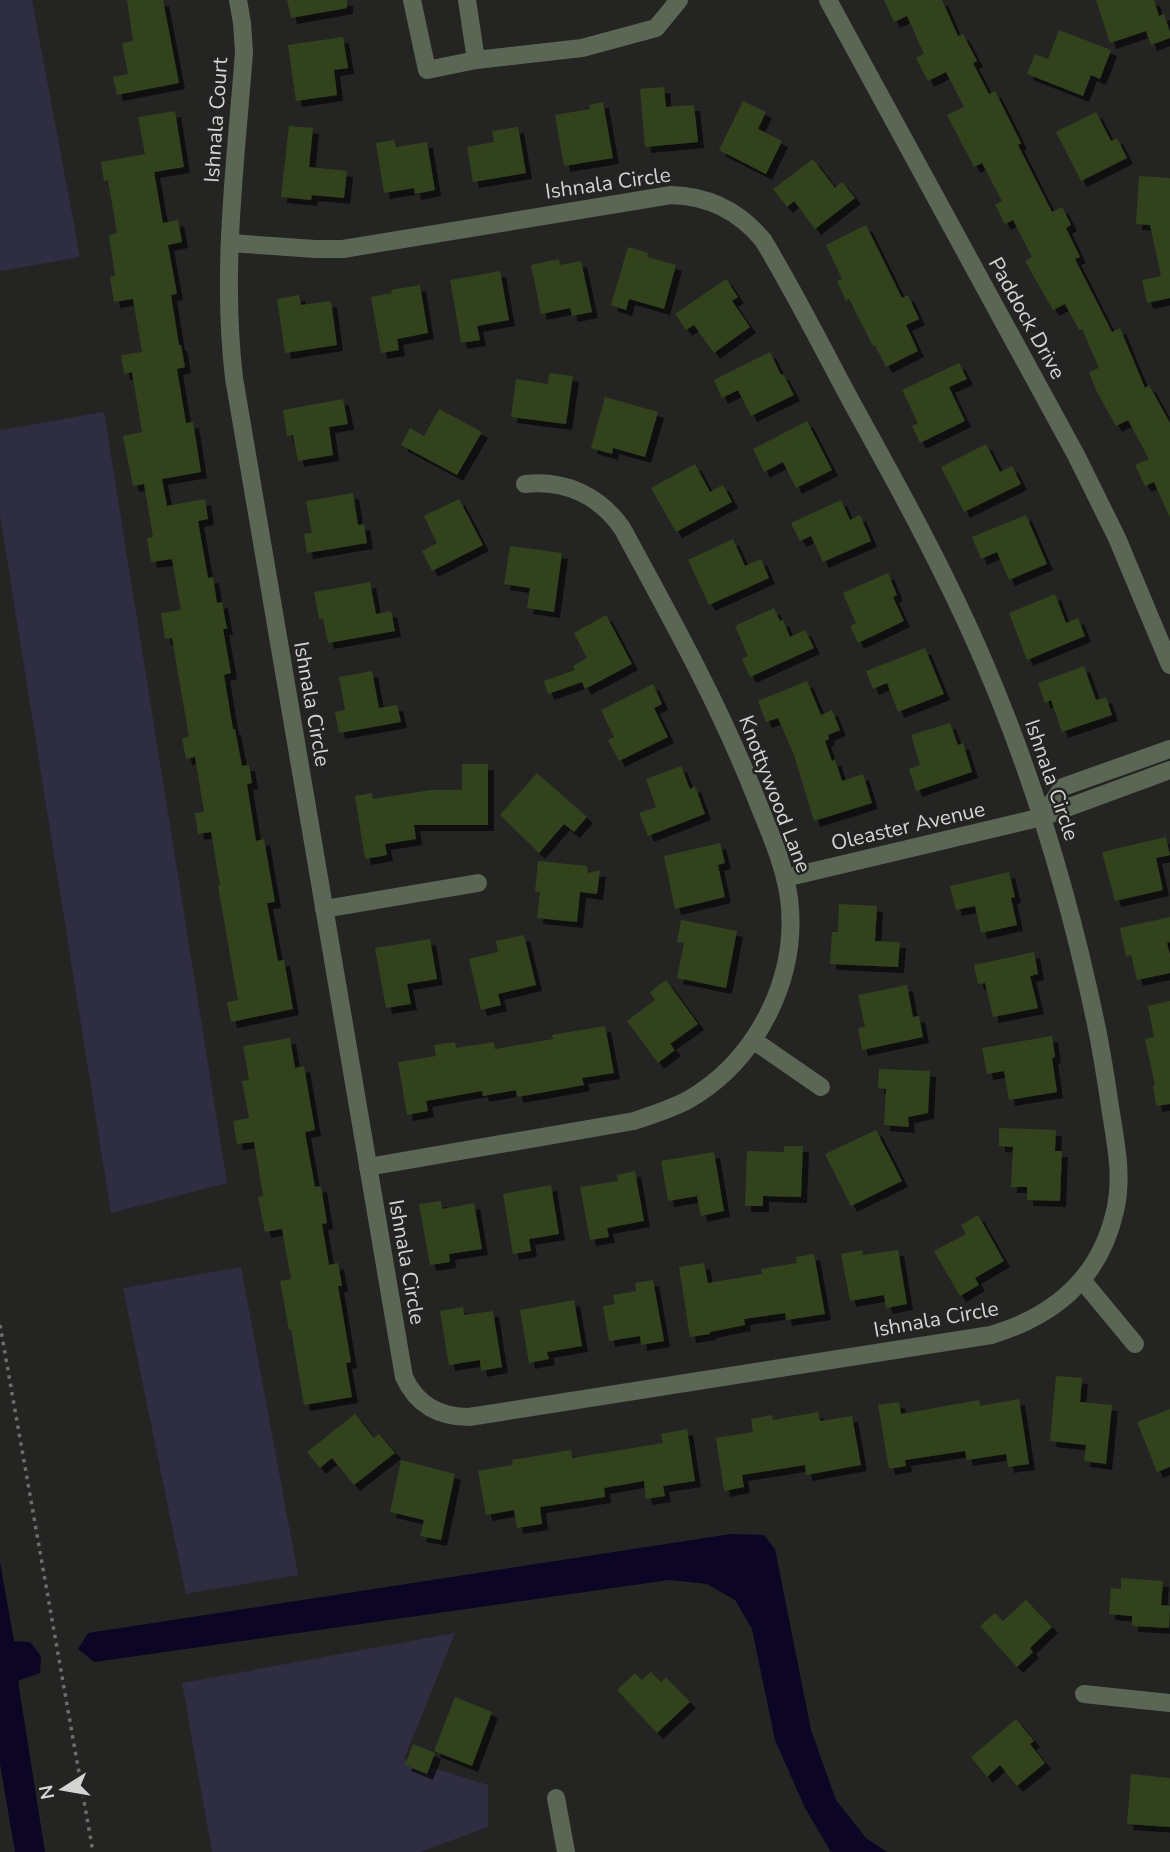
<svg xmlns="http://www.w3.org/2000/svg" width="1170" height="1852" viewBox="0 0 1170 1852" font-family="'Nunito Sans',sans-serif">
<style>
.green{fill:#2f2d42}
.water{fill:#0c0524}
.building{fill:#30431e;filter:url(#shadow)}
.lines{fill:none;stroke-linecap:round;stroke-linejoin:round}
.path{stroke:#6d6e6c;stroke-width:3.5;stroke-dasharray:3.5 5;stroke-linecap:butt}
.minor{stroke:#5c6655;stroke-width:18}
.labels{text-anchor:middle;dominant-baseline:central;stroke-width:5;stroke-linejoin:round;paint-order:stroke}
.street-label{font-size:21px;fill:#d4d5d3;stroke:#242523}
</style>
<defs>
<filter id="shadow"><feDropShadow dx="6" dy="6" stdDeviation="0" flood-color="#0009"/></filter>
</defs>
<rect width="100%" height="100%" fill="#242523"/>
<!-- green -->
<g class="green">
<path d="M0 0H32L80 257 0 271Z"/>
<path d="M104 412 227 1183 111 1213 0 515V430Z"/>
<path d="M241 1267 298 1575 186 1594 123 1288Z"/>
<path d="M455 1633 404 1759 488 1785V1827L420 1852H212L182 1683Z"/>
</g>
<!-- water -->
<g class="water">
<path d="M731 1534 764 1535 775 1549 811 1730 836 1800 866 1838 887 1852H831L805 1808 775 1740 752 1629 735 1600 707 1584 669 1580 94 1662 78 1649 88 1633Z"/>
<path d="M0 1562 14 1641 30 1642 41 1656 40 1673 18 1681 45 1852H15L0 1764Z"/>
</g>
<!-- building -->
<g class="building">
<path d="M127 0H163L179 83 117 95 113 77 128 74 122 43 133 41Z"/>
<path d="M287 0H347V8L291 18Z"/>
<path d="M884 0H942L958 36 963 34 977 61 973 63 989 94 995 91 1021 143 1018 145 1052 212 1062 207 1071 225 1066 228 1080 257 1075 259 1112 332 1120 328 1145 388 1149 385 1170 423V518L1154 482 1145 486 1135 465 1149 459 1128 420 1116 426 1096 390 1089 372 1099 368 1082 329 1079 330 1065 304 1053 310 1025 261 1032 257 1013 220 1005 224 995 205 1002 201 982 163 974 167 947 115 964 107 946 72 928 81 916 58 924 54 907 16 894 22Z"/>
<path d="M1096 0H1154L1159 16 1164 14 1170 32V38L1151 45 1146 31 1110 43Z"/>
<path d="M1059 30 1111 50 1100 79 1091 75 1083 96 1027 74 1035 54 1048 59Z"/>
<path d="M343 37 348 68 334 70 337 95 296 101 288 45Z"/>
<path d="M664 87 666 107 694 105 698 142 645 147 640 89Z"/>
<path d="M743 101 766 112 758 129 782 141 766 174 719 150Z"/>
<path d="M603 102 613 158 564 166 555 115 590 109 589 105Z"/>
<path d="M175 111 184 167 154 172 163 223 178 220 182 242 168 245 177 294 171 295 179 345H181L185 367 177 369 186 423 193 422 201 472 162 479 167 506 205 499 208 519 198 521 208 578 213 577 217 603 222 602 227 629H223L231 673 224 675 233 729H235L242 766 249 765 252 783 247 784 256 841 264 839 275 902 267 903 278 961 284 960 293 1009 231 1022 227 1002 238 1000 218 886 220 885 211 832 198 834 195 813 204 812 195 757 186 759 182 738 189 737 172 638 165 639 161 613 181 610 172 559 151 562 147 538 153 537 144 484 133 486 123 436 142 432 132 372 124 374 121 355 142 352 133 299 114 302 110 277 115 276 109 235 117 233 108 180 104 181 101 162 145 154 138 117Z"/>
<path d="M1096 112 1111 141 1117 138 1127 158 1081 181 1056 132Z"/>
<path d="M289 126 313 128 309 167 347 171 344 198 312 195 311 200 281 197Z"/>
<path d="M518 127 526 173 473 182 467 147 494 142 492 131Z"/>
<path d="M394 140 396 147 427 142 435 190 415 194 414 188 384 193 376 143Z"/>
<path d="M813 159 835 188 842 182 855 198 815 229 794 201 787 207 773 189Z"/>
<path d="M1139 176 1170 178V298L1147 303 1142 280 1161 276 1150 225 1136 224Z"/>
<path d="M866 225 902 298 908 295 919 319 906 325 918 351 886 367 875 345 873 346 849 299 846 301 837 281 842 279 826 245Z"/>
<path d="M628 247 648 253 647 257 676 265 664 309 629 299 626 310 611 305Z"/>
<path d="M559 259 560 265 581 261 592 312 572 316 570 308 541 314 531 265Z"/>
<path d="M500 271 509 320 477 326 480 340 461 343 450 280Z"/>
<path d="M726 279 738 297 732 301 750 327 714 353 694 325 686 330 675 314Z"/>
<path d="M420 285 428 333 397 339 399 350 381 353 371 297 392 293 391 290Z"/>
<path d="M299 295 301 305 331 301 337 345 285 353 277 299Z"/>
<path d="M770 352 781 375 783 374 794 395 751 416 738 390 722 398 714 380Z"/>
<path d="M959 363 967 379 949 387 965 421 920 443 912 426 918 423 902 390Z"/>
<path d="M549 373 573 376 566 424 511 417 516 379 548 384Z"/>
<path d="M605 397 658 412 645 457 613 448 612 454 591 448Z"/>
<path d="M343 399 348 424 329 427 333 455 298 461 293 435 287 436 283 410Z"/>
<path d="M439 409 482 432 457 475 401 445 410 428 424 436Z"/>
<path d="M807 421 832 470 796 488 783 462 764 472 753 449Z"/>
<path d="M986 444 1000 472 1012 466 1021 484 964 512 941 467Z"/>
<path d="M695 464 710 492 723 485 732 502 676 532 651 488Z"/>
<path d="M353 493 358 525 364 524 367 543 307 553 304 534 312 533 306 501Z"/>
<path d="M459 499 483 545 432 571 422 551 437 543 424 516Z"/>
<path d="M841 500 850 520 860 515 871 541 823 562 811 536 800 541 791 523Z"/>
<path d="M1026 515 1047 564 1009 580 997 552 981 559 972 537Z"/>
<path d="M733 539 745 566 761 559 769 578 709 605 688 560Z"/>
<path d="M510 546 562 553 554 612 527 608 530 588 504 584Z"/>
<path d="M888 573 897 595 893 597 904 621 858 643 850 626 856 623 843 593Z"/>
<path d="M370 582 376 614 391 611 395 631 328 643 323 618 319 619 314 592Z"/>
<path d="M1055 594 1066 623 1078 618 1085 636 1027 660 1009 613Z"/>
<path d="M774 608 780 621 783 620 790 637 805 630 814 648 750 677 742 659 748 656 735 626Z"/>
<path d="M606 615 632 664 585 689 582 682 548 694 544 681 575 670 573 666 587 658 574 633Z"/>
<path d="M925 648 944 694 898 712 887 683 873 689 866 671Z"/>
<path d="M1084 666 1096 700 1106 697 1112 715 1062 732 1051 700 1045 703 1038 683Z"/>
<path d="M372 671 379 708 397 705 401 722 339 733 335 712 345 710 339 677Z"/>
<path d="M807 681 821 715 832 710 840 730 828 735 829 739 825 741 832 761 835 759 842 781 863 774 872 803 814 821 794 755 778 718 766 722 758 701Z"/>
<path d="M653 684 662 704 654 708 668 737 619 761 608 740 614 737 601 710Z"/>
<path d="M950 723 958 745 963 743 972 772 916 791 909 769 920 765 911 735Z"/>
<path d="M462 764H488V825H414L416 839 385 844 387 855 365 859 355 796 372 793 373 799 431 790H462Z"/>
<path d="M681 766 690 789 695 786 705 814 648 836 639 813 656 807 646 779Z"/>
<path d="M537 773 587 817 574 832 564 824 539 853 500 815Z"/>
<path d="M1166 837 1170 855 1156 858 1163 890 1115 901 1102 852Z"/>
<path d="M720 843 725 863 718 865 725 897 675 909 664 856Z"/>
<path d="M538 861 587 866 588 873 600 870 597 894 580 892 577 922 537 918 540 892H535Z"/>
<path d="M1009 872 1015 897 1011 898 1017 925 981 933 975 906 956 910 950 886Z"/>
<path d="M839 904 877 906 875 941 900 942 898 967 830 964 832 932H838Z"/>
<path d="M1170 917V942L1167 943 1170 955V973L1137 980 1131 955 1126 956 1120 928Z"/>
<path d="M681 920 737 931 726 988 677 978 684 943 677 942Z"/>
<path d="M524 935 536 985 498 994 501 1005 481 1010 469 959 498 952 496 941Z"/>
<path d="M430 939 437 979 407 984 411 1004 386 1008 375 948Z"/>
<path d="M1034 952 1038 974 1030 976 1038 1008 993 1017 985 983 978 984 974 965Z"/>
<path d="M666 980 698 1024 670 1044 675 1050 658 1063 627 1021 655 1000 650 992Z"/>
<path d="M907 985 913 1017 919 1016 923 1037 862 1050 858 1028 865 1027 858 995Z"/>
<path d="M1170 1001V1104L1156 1106 1153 1085H1155L1145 1039 1154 1037 1148 1006Z"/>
<path d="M605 1026 614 1073 582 1078 584 1085 517 1097 516 1090 483 1096 482 1091 426 1101 428 1111 407 1115 398 1062 436 1056 434 1045 455 1042 456 1048 494 1042 495 1049 553 1039 552 1035Z"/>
<path d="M1052 1036 1055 1057 1052 1058 1057 1092 1009 1100 1004 1071 987 1074 982 1048Z"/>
<path d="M290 1038 295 1068 304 1066 315 1130 305 1132 315 1187 321 1186 327 1223 322 1224 329 1265 338 1263 342 1286H338L351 1362 346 1363 352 1397 304 1405 291 1329 289 1330 280 1281 291 1279 282 1229 265 1232 258 1197 263 1196 254 1142 237 1144 233 1121 249 1118 242 1081 249 1080 243 1046Z"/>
<path d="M879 1069 930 1071 928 1113 908 1117 909 1127 884 1125 886 1089 878 1088Z"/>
<path d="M999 1128 1056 1130 1055 1151H1062L1060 1201 1027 1200V1187H1011L1013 1147 999 1146Z"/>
<path d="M876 1130 902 1181 851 1206 825 1154Z"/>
<path d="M784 1146H803L801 1197 763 1196V1206H745L747 1151 784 1152Z"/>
<path d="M714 1152 724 1211 701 1216 697 1196 668 1201 661 1161Z"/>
<path d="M635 1171 644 1221 607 1228 609 1237 590 1240 580 1187 618 1181 617 1175Z"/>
<path d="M551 1185 559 1234 529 1239 531 1251 513 1254 503 1194Z"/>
<path d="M441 1201 442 1209 474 1203 482 1249 449 1254 450 1262 430 1265 419 1204Z"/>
<path d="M978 1215 1004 1261 975 1278 979 1285 960 1296 934 1251 966 1234 961 1225Z"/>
<path d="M862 1250 863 1255 898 1250 907 1304 886 1308 884 1295 850 1301 841 1254Z"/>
<path d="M814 1254 825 1314 786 1320 785 1313 744 1319 745 1325 710 1332V1334L690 1337 679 1267 704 1263 708 1283 762 1274 761 1269 797 1263 796 1257Z"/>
<path d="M653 1280 664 1341 641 1345 640 1336 609 1341 603 1306 615 1304 613 1295 636 1291 635 1283Z"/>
<path d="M574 1300 582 1346 547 1352 549 1359 529 1363 520 1310Z"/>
<path d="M463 1307 464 1315 493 1311 502 1367 481 1371 480 1360 449 1365 440 1311Z"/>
<path d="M1056 1376 1082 1378 1080 1402 1112 1405 1106 1464 1084 1461 1086 1445 1050 1441Z"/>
<path d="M1019 1399 1029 1464 1008 1467 1006 1454 967 1460 965 1451 905 1460 906 1466 889 1469 878 1405 899 1402 901 1414 979 1400 980 1406Z"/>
<path d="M1170 1409V1467L1157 1472 1137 1422Z"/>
<path d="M818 1412 820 1421 852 1416 861 1465 806 1475 805 1465 742 1475 744 1487 724 1491 716 1438 753 1432 751 1419 772 1415 773 1420Z"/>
<path d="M355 1414 374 1438 379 1434 395 1453 354 1485 332 1458 320 1468 307 1452Z"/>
<path d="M687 1429 695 1481 663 1486 665 1496 646 1499 644 1481 604 1488 605 1497 540 1507 542 1524 517 1528 514 1510 486 1515 478 1471 513 1465 512 1460 571 1450 572 1458 663 1443 661 1434Z"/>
<path d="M401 1460 455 1474 441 1540 420 1536 424 1520 390 1512Z"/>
<path d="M1121 1578 1163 1581 1161 1605 1170 1606 1169 1628 1132 1626V1616L1109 1614 1111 1588 1121 1589Z"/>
<path d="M1026 1600 1052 1627 1030 1648 1033 1652 1017 1667 980 1626 995 1613 1003 1621Z"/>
<path d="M651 1672 661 1682 666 1677 690 1702 657 1733 617 1690 635 1673 642 1680Z"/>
<path d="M455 1697 492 1712 472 1766 434 1751Z"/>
<path d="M1016 1719 1034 1741 1030 1744 1045 1763 1017 1786 1000 1765 987 1777 971 1757Z"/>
<path d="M413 1744 435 1753 427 1774 405 1765Z"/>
<path d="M1131 1774 1170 1778V1827L1127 1824Z"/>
</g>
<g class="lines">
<!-- path -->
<path class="path" d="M0 1325 93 1852"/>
<!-- minor -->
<g class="minor">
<path d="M412 0 427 70 476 60 582 48 656 28 679 0"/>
<path d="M467 0 476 60"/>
<path d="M828 0 1076 455 1117 538 1170 665"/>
<path d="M230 243 315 249H343L671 195C709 196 739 211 763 240 795 293 823 349 852 403 899 488 946 573 984 662 1035 781 1072 906 1098 1034 1103 1060 1107 1086 1111 1113 1116 1145 1123 1178 1115 1211 1100 1278 1055 1316 991 1335L469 1417C439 1417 417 1405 404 1377L234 378C221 269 236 160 244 52L242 23 238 0"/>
<path d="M1042 817 1063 787 1170 749"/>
<path d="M785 878 1042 817 1170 770"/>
<path d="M324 909 478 883"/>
<path d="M753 1040 821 1087"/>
<path d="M368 1167 634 1121C652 1115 671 1109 688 1100 757 1060 799 978 789 898 784 863 769 831 756 798 719 704 670 616 622 528 599 495 565 480 525 484"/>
<path d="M1082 1280 1135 1344"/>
<path d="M1084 1694 1170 1703"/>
<path d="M556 1798 566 1852"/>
</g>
</g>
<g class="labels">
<!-- street labels -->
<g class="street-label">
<text transform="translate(216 120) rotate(-86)">Ishnala Court</text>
<text transform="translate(608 183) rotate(-8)">Ishnala Circle</text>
<text transform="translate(1027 318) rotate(61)">Paddock Drive</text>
<text transform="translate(312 704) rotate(80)">Ishnala Circle</text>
<text transform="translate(1052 780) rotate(71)">Ishnala Circle</text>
<text transform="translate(775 794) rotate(69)">Knottywood Lane</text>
<text transform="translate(908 826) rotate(-13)">Oleaster Avenue</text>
<text transform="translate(407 1262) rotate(80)">Ishnala Circle</text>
<text transform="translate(936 1319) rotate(-10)">Ishnala Circle</text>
</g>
</g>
<!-- north arrow -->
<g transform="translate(63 1789) rotate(259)" stroke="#242523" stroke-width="5" paint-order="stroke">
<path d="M0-5L12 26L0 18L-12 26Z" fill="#d4d5d3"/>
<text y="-10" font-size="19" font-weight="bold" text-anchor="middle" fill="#d4d5d3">N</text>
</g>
</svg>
